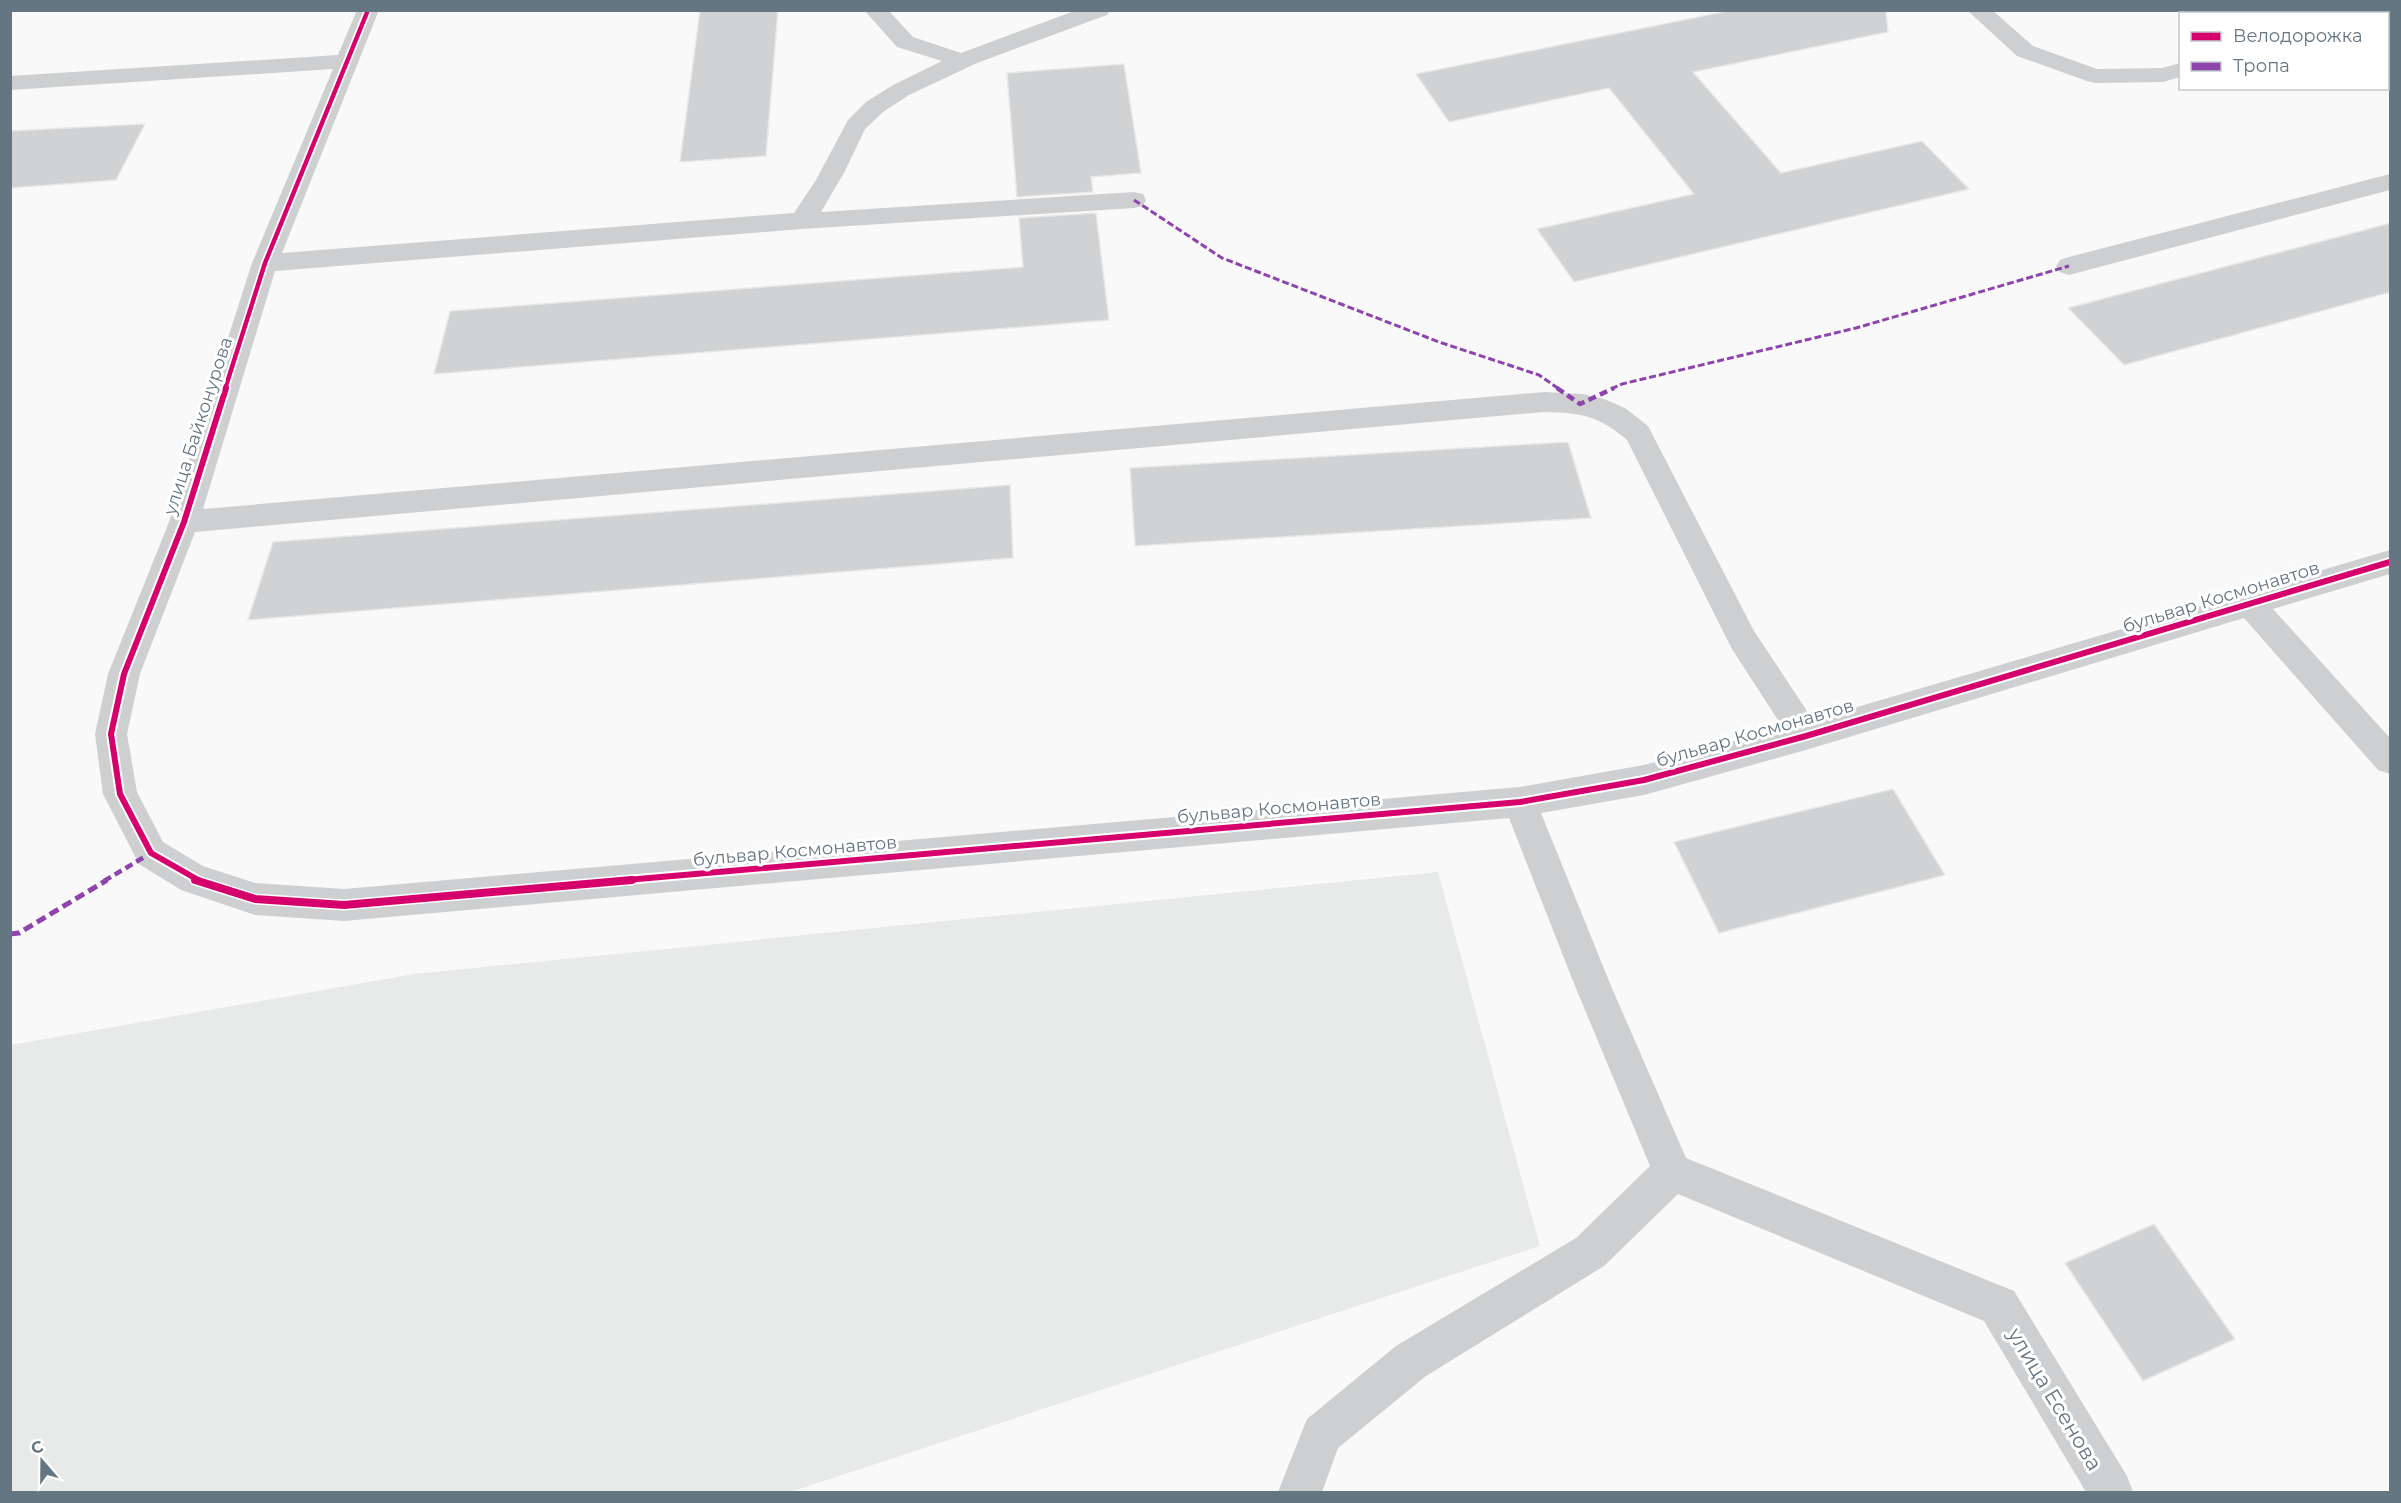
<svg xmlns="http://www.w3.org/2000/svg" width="2401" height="1503" viewBox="0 0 2401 1503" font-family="Montserrat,sans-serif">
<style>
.built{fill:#e8e9e9}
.building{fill:#d0d2d3;stroke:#e8e8e8;stroke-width:1.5}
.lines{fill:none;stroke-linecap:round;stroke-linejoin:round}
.minor{fill:#cecfd0;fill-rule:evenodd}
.quiet-far2{stroke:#8e44ad;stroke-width:3;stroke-dasharray:7 3;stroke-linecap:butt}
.quiet-far1{stroke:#8e44ad;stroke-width:4.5;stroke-dasharray:8 4.5;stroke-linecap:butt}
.quiet{stroke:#8e44ad;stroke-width:5;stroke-dasharray:10 5;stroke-linecap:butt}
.cycleway-far2-casing{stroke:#fff;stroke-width:8}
.cycleway-far1-casing{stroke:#fff;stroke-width:10}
.cycleway-casing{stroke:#fff;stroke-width:11}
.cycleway-far2{stroke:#d6006c;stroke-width:4.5}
.cycleway-far1{stroke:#d6006c;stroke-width:6}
.cycleway{stroke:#d6006c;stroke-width:8}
.labels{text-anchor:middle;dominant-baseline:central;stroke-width:6;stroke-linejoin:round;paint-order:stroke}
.street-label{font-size:18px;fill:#657683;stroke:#fff}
.near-street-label{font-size:21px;fill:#657683;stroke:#fff}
</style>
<rect width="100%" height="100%" fill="#f9f9f9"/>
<!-- built -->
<path class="built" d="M1438 872 1540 1246 790 1492H11V1045L414 974Z"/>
<!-- building -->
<g class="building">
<path d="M700 10H778L766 156 680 162Z"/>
<path d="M1733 10H1886L1888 32 1693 72 1781 173 1922 141 1969 189 1574 282 1537 229 1694 194 1609 88 1449 122 1416 74Z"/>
<path d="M1124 64 1141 173 1091 177 1093 192 1017 197 1007 73Z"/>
<path d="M145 124 116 180 10 188V131Z"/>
<path d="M1096 213 1109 320 434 374 450 311 1023 267 1019 218Z"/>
<path d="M2391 223V292L2124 365 2068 308Z"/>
<path d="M1568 442 1591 518 1135 546 1130 468Z"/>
<path d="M1010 485 1013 558 248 620 273 542Z"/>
<path d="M1893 789 1945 875 1719 933 1674 842Z"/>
<path d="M2154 1224 2235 1339 2143 1381 2065 1263Z"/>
</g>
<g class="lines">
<!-- minor -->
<g class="minor">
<path d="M357 10H379L282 253 794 213 816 180 848 120 866 102 893 85 942 61 897 47 864 10H888L913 37 961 53 1077 10H1110L1107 15 977 63 909 95 883 112 865 129 845 171 821 212 1134 192 1143 194 1146 200 1143 206 1134 208 802 229 275 271 203 509 1544 392 1583 394 1604 399 1625 408 1648 426 1754 631 1813 720 2390 550V574L2273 609 2390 738V774L2378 770 2244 618 1806 750 1644 795 1541 813 1611 986 1686 1158 2014 1291 2127 1476 2133 1492H2086L1984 1321 1678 1194 1604 1266 1426 1376 1338 1448 1322 1492H1278L1307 1419 1396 1346 1576 1238 1650 1166 1575 986 1509 818 344 921 255 915 181 890 139 864 103 794 95 734 108 674 169 522 252 263 333 69 10 90V76L338 55ZM1544 412C1581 413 1598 415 1627 440L1732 649 1783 728 1644 765 1520 787 344 889 255 883 203 866 163 842 137 792 127 734 140 674 195 532Z"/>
<path d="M1967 10H1992L2033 46 2097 69 2162 68 2180 63V77L2163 82 2095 83 2087 81 2017 56Z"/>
<path d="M2390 11V25L2388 26V14H2382Z"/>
<path d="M2390 174V190L2069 275 2060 272 2056 266 2060 260 2069 257Z"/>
</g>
<!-- quiet-far2 -->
<g class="quiet-far2">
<path d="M1134 200 1222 258 1439 342 1539 375 1559 389"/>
<path d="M1611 389 1622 384 1856 328 2069 266"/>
</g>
<!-- quiet-far1 -->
<g class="quiet-far1">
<path d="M1557 388 1580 404 1614 388"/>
<path d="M104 881 151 853"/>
</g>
<!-- quiet -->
<path class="quiet" d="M10 934 19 933 107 880"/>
<defs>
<path id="cycleway-far2" d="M225 389 265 263 368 10"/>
<g id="cycleway-far1">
<path d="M200 881 151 853 120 794 111 734 124 674 184 522 226 388"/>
<path d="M615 881 1520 802 1644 780 1806 736 2390 562"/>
</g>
<path id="cycleway" d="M195 880 255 899 344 905 632 880"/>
</defs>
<!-- cycleway-far2 casing -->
<use href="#cycleway-far2" class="cycleway-far2-casing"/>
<!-- cycleway-far1 casing -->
<use href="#cycleway-far1" class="cycleway-far1-casing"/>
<!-- cycleway casing -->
<use href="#cycleway" class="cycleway-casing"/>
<!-- cycleway-far2 -->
<use href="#cycleway-far2" class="cycleway-far2"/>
<!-- cycleway-far1 -->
<use href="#cycleway-far1" class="cycleway-far1"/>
<!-- cycleway -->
<use href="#cycleway" class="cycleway"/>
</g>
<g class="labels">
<!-- street labels -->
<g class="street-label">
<text transform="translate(198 426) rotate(-72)">улица Байконурова</text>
<text transform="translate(2221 597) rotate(-17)">бульвар Космонавтов</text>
<text transform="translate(1755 733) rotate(-16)">бульвар Космонавтов</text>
<text transform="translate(1279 808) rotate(-5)">бульвар Космонавтов</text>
<text transform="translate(795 851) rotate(-5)">бульвар Космонавтов</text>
</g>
<!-- near-street labels -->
<g class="near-street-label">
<text transform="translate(2055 1399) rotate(59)">улица Есенова</text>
</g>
</g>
<!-- border -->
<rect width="2401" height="1503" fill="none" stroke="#657683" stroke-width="24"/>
<!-- legend -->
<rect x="2179" y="12" width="210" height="78" fill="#ffffff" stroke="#c1c8cd" stroke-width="1.5"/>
<rect x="2191" y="32" width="30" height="9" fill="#d6006c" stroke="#c1c8cd" stroke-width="1.5"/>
<text x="2233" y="42" font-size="18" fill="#657683">Велодорожка</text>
<rect x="2191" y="62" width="30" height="9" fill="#8e44ad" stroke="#c1c8cd" stroke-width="1.5"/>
<text x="2233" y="72" font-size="18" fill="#657683">Тропа</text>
<!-- north arrow -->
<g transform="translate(42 1461) rotate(340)" stroke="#ffffff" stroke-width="4.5" paint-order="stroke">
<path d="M0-4.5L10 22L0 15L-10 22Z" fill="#657683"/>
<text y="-9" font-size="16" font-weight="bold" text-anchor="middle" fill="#657683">С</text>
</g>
</svg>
